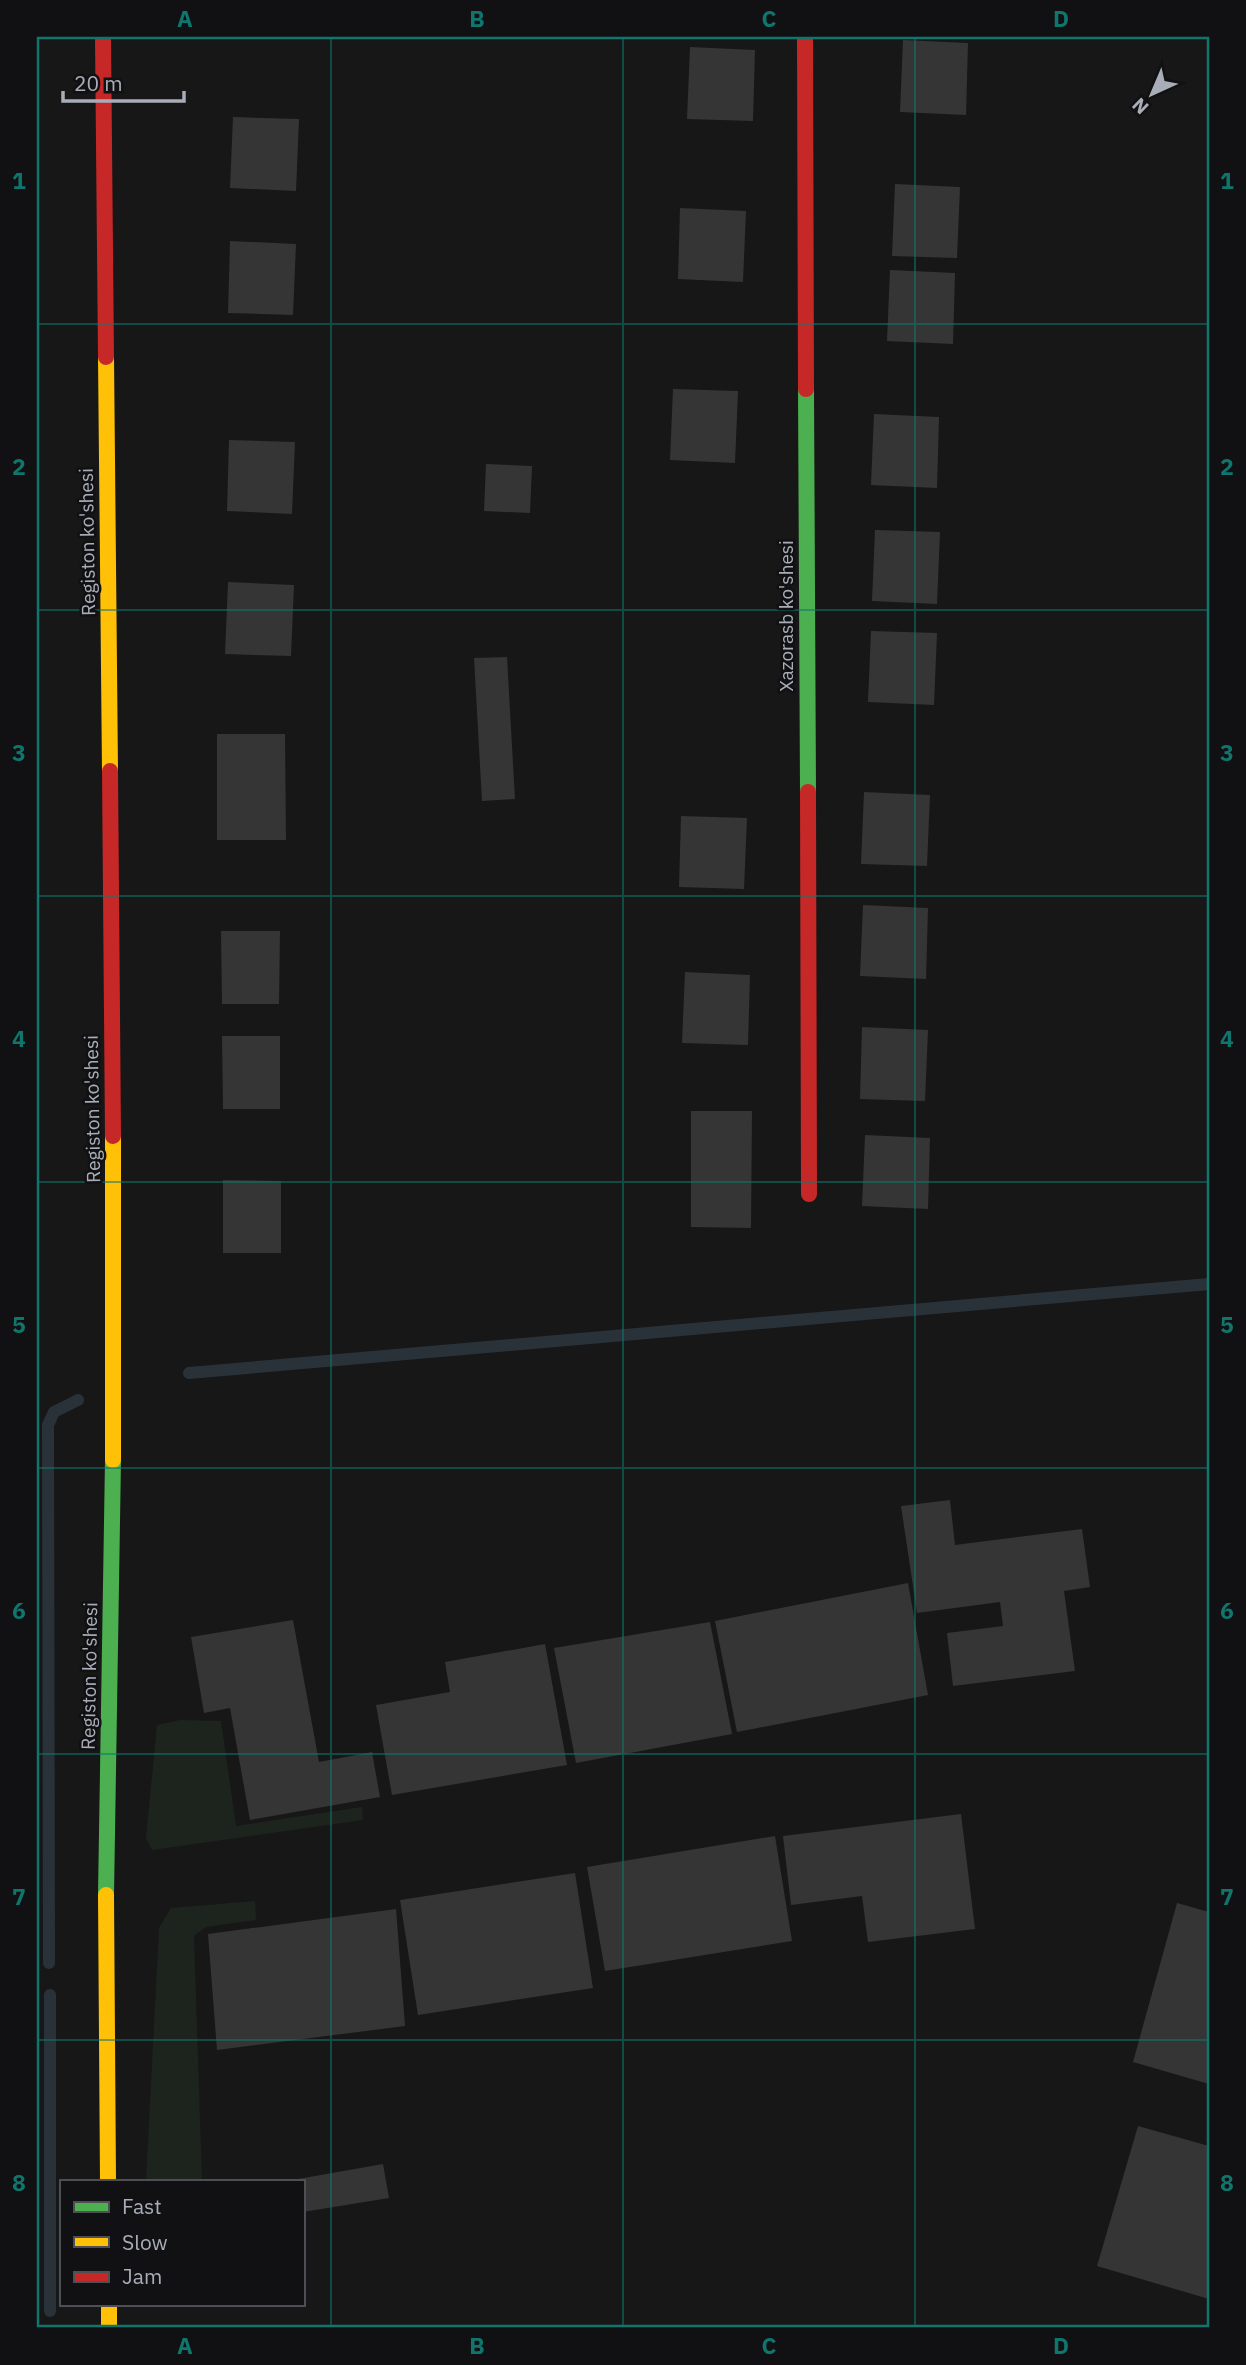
<svg xmlns="http://www.w3.org/2000/svg" width="1246" height="2365" viewBox="0 0 1246 2365" font-family="'IBM Plex Sans',sans-serif">
<style>
.grass{fill:#1d241e}
.lines{fill:none;stroke-linecap:round;stroke-linejoin:round}
.stream{stroke:#2a3239;stroke-width:12}
.building{fill:#353536}
.fast{stroke:#4caf50;stroke-width:16}
.slow{stroke:#ffc107;stroke-width:16}
.jam{stroke:#c62828;stroke-width:16}
.grid{fill:none;stroke:#0f766e;stroke-width:2;stroke-opacity:0.55}
.labels{text-anchor:middle;dominant-baseline:central;stroke-width:5;stroke-linejoin:round;paint-order:stroke}
.street-label{font-size:19px;fill:#a8adb8;stroke:#111113}
.neatline{fill:none;stroke:#0f766e;stroke-width:2.5}
.grid-label{font-size:23px;text-anchor:middle;font-weight:bold;fill:#0f766e}
</style>
<rect width="100%" height="100%" fill="#171717"/>
<!-- grass -->
<g class="grass">
<path d="M180 1720 221 1721 236 1826 362 1807 363 1820 152 1850 146 1838 157 1725Z"/>
<path d="M255 1901 256 1920 206 1927 194 1936 202 2181H146L159 1928 171 1908Z"/>
</g>
<g class="lines">
<!-- stream -->
<g class="stream">
<path d="M189 1373 1209 1284"/>
<path d="M49 1963 48 1425 54 1412 78 1400"/>
<path d="M50 2311V1995"/>
</g>
</g>
<!-- building -->
<g class="building">
<path d="M903 40 968 43 966 115 900 112Z"/>
<path d="M690 47 755 50 753 121 687 119Z"/>
<path d="M233 117 299 119 296 191 230 188Z"/>
<path d="M895 184 960 187 957 258 892 256Z"/>
<path d="M680 208 746 211 743 282 678 279Z"/>
<path d="M230 241 296 244 293 315 228 313Z"/>
<path d="M890 270 955 273 953 344 887 341Z"/>
<path d="M673 389 738 391 735 463 670 460Z"/>
<path d="M874 414 939 417 937 488 871 485Z"/>
<path d="M229 440 295 442 292 514 227 511Z"/>
<path d="M486 464 532 466 530 513 484 511Z"/>
<path d="M875 530 940 532 937 604 872 601Z"/>
<path d="M228 582 294 585 291 656 225 654Z"/>
<path d="M871 631 937 633 934 705 868 702Z"/>
<path d="M507 657 515 799 482 801 474 658Z"/>
<path d="M217 734H285L286 840H217Z"/>
<path d="M864 792 930 795 927 866 861 864Z"/>
<path d="M681 816 747 818 744 889 679 887Z"/>
<path d="M863 905 928 908 926 979 860 976Z"/>
<path d="M221 931H280L279 1004H222Z"/>
<path d="M685 972 750 975 748 1045 682 1043Z"/>
<path d="M862 1027 928 1030 925 1101 860 1099Z"/>
<path d="M222 1036H280V1109H223Z"/>
<path d="M691 1111H752L751 1228 691 1227Z"/>
<path d="M865 1135 930 1138 928 1209 862 1206Z"/>
<path d="M223 1180 281 1181V1253H223Z"/>
<path d="M950 1500 955 1545 1082 1529 1090 1587 1064 1591 1075 1671 953 1686 947 1633 1003 1626 1000 1602 917 1613 901 1506Z"/>
<path d="M908 1583 928 1695 737 1732 715 1621Z"/>
<path d="M293 1620 319 1762 372 1752 380 1797 250 1820 230 1708 204 1713 191 1637Z"/>
<path d="M710 1622 732 1734 576 1763 554 1648Z"/>
<path d="M545 1644 567 1765 392 1795 376 1705 450 1692 445 1662Z"/>
<path d="M961 1814 975 1929 868 1942 862 1896 791 1905 783 1836Z"/>
<path d="M775 1836 792 1941 605 1971 587 1867Z"/>
<path d="M575 1873 593 1988 418 2015 400 1900Z"/>
<path d="M1177 1903 1209 1912V2084L1133 2062Z"/>
<path d="M396 1909 405 2026 217 2050 208 1934Z"/>
<path d="M1138 2126 1209 2146V2299L1097 2266Z"/>
<path d="M383 2164 389 2198 303 2212V2181H287Z"/>
</g>
<g class="lines">
<!-- fast -->
<g class="fast">
<path d="M806 389 808 792"/>
<path d="M106 1895 113 1460"/>
</g>
<!-- slow -->
<g class="slow">
<path d="M106 357 110 771"/>
<path d="M113 1460V1136"/>
<path d="M106 1895 108 2181"/>
<path d="M109 2304V2328"/>
</g>
<!-- jam -->
<g class="jam">
<path d="M103 37 106 357"/>
<path d="M805 37 806 389"/>
<path d="M110 771 113 1136"/>
<path d="M808 792 809 1194"/>
</g>
</g>
<!-- grid -->
<path class="grid" d="M331 37V2328M623 37V2328M915 37V2328M37 324H1209M37 610H1209M37 896H1209M37 1182H1209M37 1468H1209M37 1754H1209M37 2040H1209"/>
<g class="labels">
<!-- street labels -->
<g class="street-label">
<text transform="translate(87 542) rotate(-91)">Registon ko'shesi</text>
<text transform="translate(786 616) rotate(-90)">Xazorasb ko'shesi</text>
<text transform="translate(92 1109) rotate(-91)">Registon ko'shesi</text>
<text transform="translate(89 1676) rotate(-89)">Registon ko'shesi</text>
</g>
</g>
<!-- border -->
<rect width="1246" height="2365" fill="none" stroke="#111113" stroke-width="77"/>
<!-- legend -->
<rect x="60" y="2180" width="245" height="126" fill="#111113" stroke="#4d4f55" stroke-width="2"/>
<rect x="74" y="2202" width="35" height="10" fill="#4caf50" stroke="#4d4f55" stroke-width="2"/>
<text x="122" y="2214" font-size="21" fill="#a8adb8">Fast</text>
<rect x="74" y="2237" width="35" height="10" fill="#ffc107" stroke="#4d4f55" stroke-width="2"/>
<text x="122" y="2250" font-size="21" fill="#a8adb8">Slow</text>
<rect x="74" y="2272" width="35" height="10" fill="#c62828" stroke="#4d4f55" stroke-width="2"/>
<text x="122" y="2284" font-size="21" fill="#a8adb8">Jam</text>
<!-- north arrow -->
<g transform="translate(1152 94) rotate(224)" stroke="#111113" stroke-width="5" paint-order="stroke">
<path d="M0-5L12 26L0 18L-12 26Z" fill="#a8adb8"/>
<text y="-10" font-size="19" font-weight="bold" text-anchor="middle" fill="#a8adb8">N</text>
</g>
<!-- scale -->
<path d="M63 91v10h121v-10" fill="none" stroke="#a8adb8" stroke-width="3.5"/>
<text x="74" y="91" font-size="21" fill="#a8adb8" stroke="#111113" stroke-width="5" paint-order="stroke">20 m</text>
<rect x="38" y="38" width="1170" height="2288" class="neatline"/>
<g class="grid-label">
<text x="185" y="27">A</text>
<text x="477" y="27">B</text>
<text x="769" y="27">C</text>
<text x="1061" y="27">D</text>
<text x="19" y="189">1</text>
<text x="1227" y="189">1</text>
<text x="19" y="475">2</text>
<text x="1227" y="475">2</text>
<text x="19" y="761">3</text>
<text x="1227" y="761">3</text>
<text x="19" y="1047">4</text>
<text x="1227" y="1047">4</text>
<text x="19" y="1333">5</text>
<text x="1227" y="1333">5</text>
<text x="19" y="1619">6</text>
<text x="1227" y="1619">6</text>
<text x="19" y="1905">7</text>
<text x="1227" y="1905">7</text>
<text x="19" y="2191">8</text>
<text x="1227" y="2191">8</text>
<text x="185" y="2354">A</text>
<text x="477" y="2354">B</text>
<text x="769" y="2354">C</text>
<text x="1061" y="2354">D</text>
</g>
</svg>
